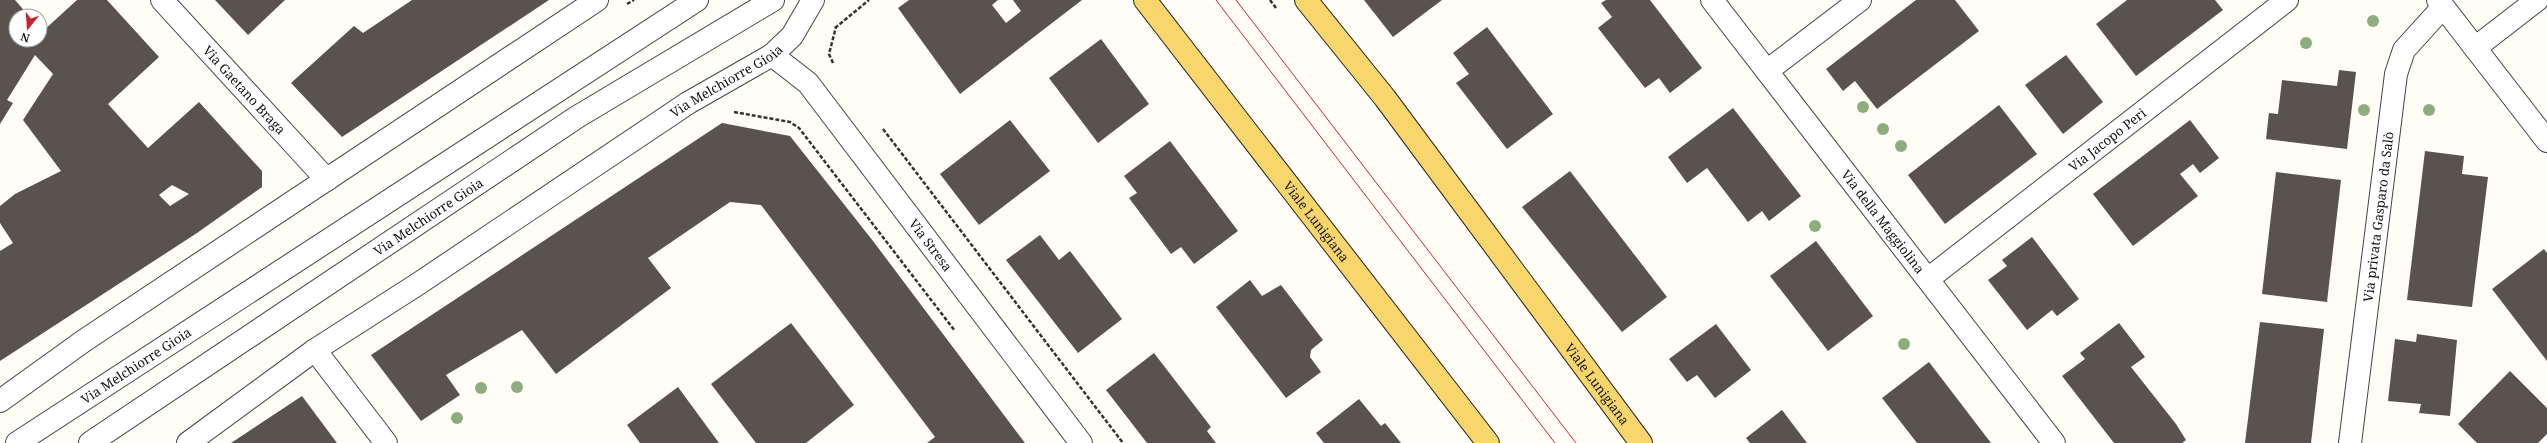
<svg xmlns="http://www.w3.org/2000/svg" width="2547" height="443" viewBox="0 0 2547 443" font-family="'Noto Serif',serif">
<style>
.building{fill:#5a524d;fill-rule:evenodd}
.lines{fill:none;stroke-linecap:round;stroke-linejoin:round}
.minor-casing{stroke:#444;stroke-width:24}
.tertiary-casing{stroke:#444;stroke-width:24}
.primary-casing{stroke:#222;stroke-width:24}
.path{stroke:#333;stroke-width:2.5;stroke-dasharray:4 2;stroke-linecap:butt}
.minor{stroke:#fff;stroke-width:22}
.tertiary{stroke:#fff;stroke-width:22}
.primary{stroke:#f9d66b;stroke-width:22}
.tram{stroke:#c4262e;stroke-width:1}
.tree{fill:#8dad7f}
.labels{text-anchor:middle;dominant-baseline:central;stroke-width:4;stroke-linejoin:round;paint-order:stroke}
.street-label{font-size:13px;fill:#111;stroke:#fff}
</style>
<rect width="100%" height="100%" fill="#fffdf5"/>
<!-- building -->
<g class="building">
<path d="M0 0H15L29 16H16V40H40V28L43 31 77 0H107L159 57 108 104 126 124 148 148 199 102 262 171V187L197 233 0 361V251L13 243 0 223V206L15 194 61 171 23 120 53 74 35 55 7 100 13 103 0 124ZM172 185 189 194 170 206 159 195Z"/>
<path d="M215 0H285L248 35Z"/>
<path d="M412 0H549L342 137 291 83 354 26 363 33Z"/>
<path d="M909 0H998L992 5 1006 23 1021 11 1013 0H1082L960 94 898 8Z"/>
<path d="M1364 0H1442L1393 37Z"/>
<path d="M1606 0H1650L1702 68 1670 93 1659 78 1645 88 1598 28 1612 17 1601 3Z"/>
<path d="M1916 0H1955L1979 31 1877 109 1855 81 1843 91 1826 69Z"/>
<path d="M2127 0H2215L2223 10 2136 76 2096 24Z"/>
<path d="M1487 27 1553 114 1507 149 1456 83 1469 74 1453 53Z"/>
<path d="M1101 39 1149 104 1098 143 1049 78Z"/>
<path d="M2066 55 2103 102 2063 134 2025 85Z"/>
<path d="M2339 70 2356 72 2347 149 2266 139 2269 113 2278 114 2282 80 2337 86Z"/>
<path d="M1999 105 2037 154 1945 224 1908 175Z"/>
<path d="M1733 108 1801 196 1769 221 1762 211 1748 222 1707 168 1687 183 1668 157Z"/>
<path d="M1010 120 1050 171 979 225 940 174Z"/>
<path d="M2190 120 2219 158 2200 173 2193 164 2180 174 2198 196 2133 246 2093 194Z"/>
<path d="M722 123 790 136 873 241 1025 443H927L935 437 761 205 730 202 648 258 671 288 556 374 522 330 446 375 460 395 421 421 371 355Z"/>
<path d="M1170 141 1238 231 1194 264 1181 247 1171 254 1129 198 1137 193 1124 176Z"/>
<path d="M2425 151 2464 156 2462 174 2488 177 2472 307 2407 300Z"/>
<path d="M1570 171 1667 297 1622 332 1522 207Z"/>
<path d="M2276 172 2341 180 2327 302 2262 294Z"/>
<path d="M1040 235 1059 260 1070 251 1122 319 1078 353 1006 260Z"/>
<path d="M2032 237 2079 299 2057 316 2052 310 2027 330 1988 280 2007 266 2002 260Z"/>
<path d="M1816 241 1873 316 1828 351 1770 276Z"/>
<path d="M2544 249 2547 253V361L2492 289Z"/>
<path d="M1250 280 1262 296 1281 285 1323 340 1311 350 1310 357 1321 372 1286 398 1216 307Z"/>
<path d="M2260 322 2324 329 2311 443H2245Z"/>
<path d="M791 323 854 405 806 443H756L711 384Z"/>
<path d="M2119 323 2145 357 2131 367 2176 424 2186 440 2182 443H2114L2062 376 2085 359 2080 353Z"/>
<path d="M1716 324 1751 370 1715 398 1697 375 1687 382 1669 359Z"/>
<path d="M2417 334 2457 340 2450 416 2419 413 2421 404 2388 401 2395 339 2416 342Z"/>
<path d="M1154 353 1211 427 1207 431 1216 443H1147L1106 390Z"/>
<path d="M1929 362 1939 375 1991 443H1917L1882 398Z"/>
<path d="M2510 371 2547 408V434L2538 443H2477L2458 424Z"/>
<path d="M678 387 719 443H640L627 425Z"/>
<path d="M302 396 337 443H231Z"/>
<path d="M1359 399 1381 426 1385 423 1401 443H1324L1316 433Z"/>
<path d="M1782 410 1807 443H1750L1746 438Z"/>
</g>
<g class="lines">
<defs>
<g id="minor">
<path id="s1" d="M162 0 327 180"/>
<path id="s2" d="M1712 0 2054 443"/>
<path d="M2438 0 2547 141"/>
<path d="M2475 48 2537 0"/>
<path id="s3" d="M772 55 808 83 1081 443"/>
<path d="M1767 71 1860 0"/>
<path id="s4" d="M1928 279 2287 0"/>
<path d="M315 350 386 443"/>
<path d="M0 401 85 340 597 0"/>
<path id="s5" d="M188 443 315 350 418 284 688 103 772 55 792 36 813 0"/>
<path id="s6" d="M2350 443 2396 74 2404 50 2443 7"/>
</g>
<g id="tertiary">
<path id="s7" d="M17 443 697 0"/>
<path id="s8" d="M90 443 577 117 773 0"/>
</g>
<g id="primary">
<path id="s9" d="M1145 0 1488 443"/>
<path id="s10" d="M1306 0 1385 98 1641 443"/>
</g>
</defs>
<!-- minor casing -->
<use href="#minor" class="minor-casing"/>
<!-- tertiary casing -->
<use href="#tertiary" class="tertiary-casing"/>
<!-- primary casing -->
<use href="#primary" class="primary-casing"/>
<!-- path -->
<g class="path">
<path d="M1270 0 1276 8"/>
<path d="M627 4 634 0"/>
<path d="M835 28 869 0"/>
<path d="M833 63 829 54 836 27"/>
<path d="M734 112 790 122 799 128 955 331"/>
<path d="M883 129 1123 443"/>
</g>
<!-- minor -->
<use href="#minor" class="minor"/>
<!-- tertiary -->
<use href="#tertiary" class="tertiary"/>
<!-- primary -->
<use href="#primary" class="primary"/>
<!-- tram -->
<g class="tram">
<path d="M1216 0 1555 443"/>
<path d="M1236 0 1576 443"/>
</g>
</g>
<!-- trees -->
<g class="tree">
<circle cx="2373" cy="21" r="6"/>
<circle cx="2306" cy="43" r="6"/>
<circle cx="1863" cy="107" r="6"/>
<circle cx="2364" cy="110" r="6"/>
<circle cx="2429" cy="110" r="6"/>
<circle cx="1883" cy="129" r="6"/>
<circle cx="1901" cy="146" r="6"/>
<circle cx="1815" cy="226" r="6"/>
<circle cx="1904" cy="344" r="6"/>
<circle cx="517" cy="387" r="6"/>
<circle cx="481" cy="388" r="6"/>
<circle cx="457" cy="418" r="6"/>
</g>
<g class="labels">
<!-- street labels -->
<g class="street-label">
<text stroke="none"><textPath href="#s5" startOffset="649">Via Melchiorre Gioia</textPath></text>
<text stroke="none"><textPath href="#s1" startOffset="122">Via Gaetano Braga</textPath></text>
<text stroke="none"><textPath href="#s4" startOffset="227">Via Jacopo Peri</textPath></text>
<text stroke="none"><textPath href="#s8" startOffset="407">Via Melchiorre Gioia</textPath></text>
<text stroke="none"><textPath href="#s6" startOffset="228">Via privata Gasparo da Salò</textPath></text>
<text stroke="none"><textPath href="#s9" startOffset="280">Viale Lunigiana</textPath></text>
<text stroke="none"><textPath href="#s2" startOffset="280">Via della Maggiolina</textPath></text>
<text stroke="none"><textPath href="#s3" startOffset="249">Via Stresa</textPath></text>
<text stroke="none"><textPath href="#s7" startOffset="142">Via Melchiorre Gioia</textPath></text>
<text stroke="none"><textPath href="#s10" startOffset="482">Viale Lunigiana</textPath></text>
</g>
</g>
<!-- north arrow -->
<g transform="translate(28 28) rotate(197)"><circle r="19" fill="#ffffff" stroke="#a0a0a0"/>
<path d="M0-3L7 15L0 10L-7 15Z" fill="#c4262e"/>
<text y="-6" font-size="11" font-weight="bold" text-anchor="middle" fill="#111111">N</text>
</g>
</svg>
